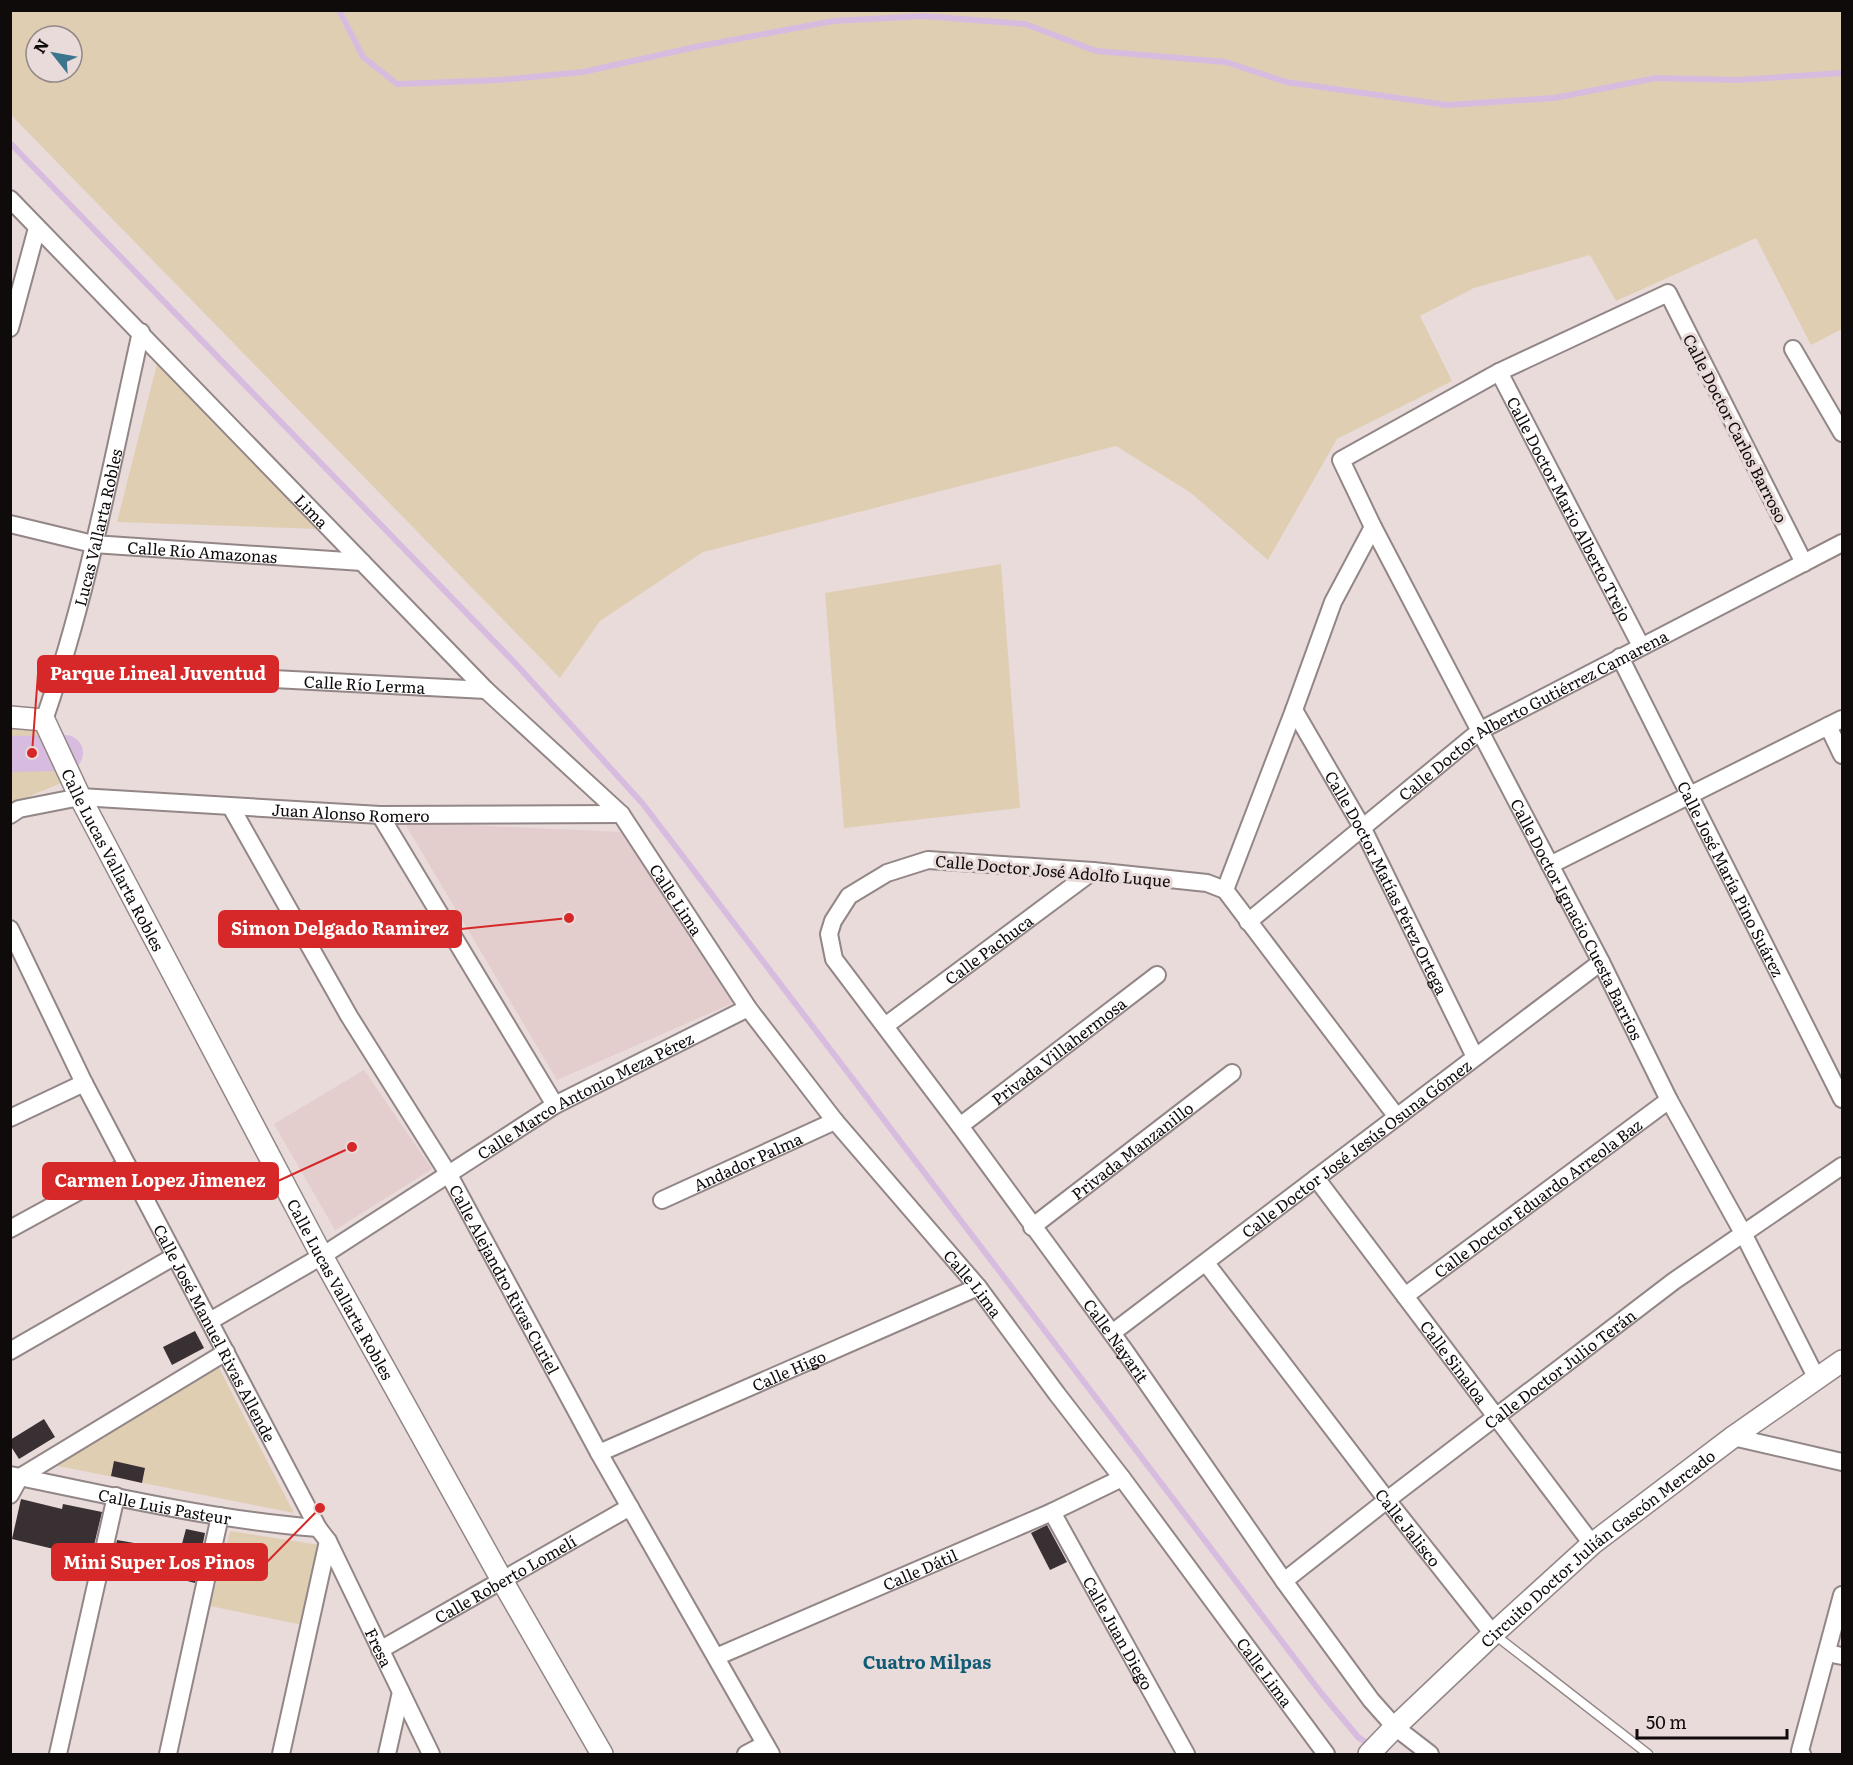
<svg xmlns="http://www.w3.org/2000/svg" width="1853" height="1765" viewBox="0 0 1853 1765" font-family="Literata,serif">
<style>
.built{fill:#e4cdcd}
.green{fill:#e0ceb3;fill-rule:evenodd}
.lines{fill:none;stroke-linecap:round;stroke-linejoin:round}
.stream{stroke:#d8bce0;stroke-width:6}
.river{stroke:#d8bce0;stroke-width:36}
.building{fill:#393034}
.service-casing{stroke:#938686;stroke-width:11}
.minor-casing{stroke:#938686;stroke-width:20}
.tertiary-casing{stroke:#938686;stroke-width:24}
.service{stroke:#fff;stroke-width:8}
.minor{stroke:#fff;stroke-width:16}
.tertiary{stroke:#fff;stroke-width:21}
.labels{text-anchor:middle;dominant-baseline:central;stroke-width:6;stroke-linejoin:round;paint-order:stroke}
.street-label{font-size:16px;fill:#100b0b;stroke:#e8dbda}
.neighbourhood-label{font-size:18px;font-weight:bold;fill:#115b75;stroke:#e8dbda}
.leader{fill:none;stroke:#d62828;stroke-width:2}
.callout-dot{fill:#d62828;stroke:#e8dbda;stroke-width:2}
.callout{fill:#d62828;stroke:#d62828;stroke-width:2}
.callout-label{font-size:18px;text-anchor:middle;font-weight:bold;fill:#fff}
</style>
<rect width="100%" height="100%" fill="#e8dbda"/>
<!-- built -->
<g class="built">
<path d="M404 822 621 832 733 1003 557 1080Z"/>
<path d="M364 1070 432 1169 335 1230 274 1124Z"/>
</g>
<!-- green -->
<g class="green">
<path d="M11 10 1842 11V329L1811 345 1756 238 1616 301 1590 255 1474 288 1420 316 1452 381 1337 439 1268 560 1191 493 1116 446 703 552 600 621 560 678 11 115ZM36 36H72V72H36Z"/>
<path d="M157 364 318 529 117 522Z"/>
<path d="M1001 564 1020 808 844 828 825 593Z"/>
<path d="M40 721 66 781 11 804V725Z"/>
<path d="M218 1366 294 1513 48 1464Z"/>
<path d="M230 1531 320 1545 303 1625 210 1606Z"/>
</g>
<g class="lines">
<!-- stream -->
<g class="stream">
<path d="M339 10 363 57 397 84 500 80 583 72 700 46 833 21 924 16 1025 24 1096 51 1226 62 1286 82 1447 105 1554 98 1656 78 1737 80 1842 73"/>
<path d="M10 143 514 662 643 804 1322 1694 1358 1737 1372 1747"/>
</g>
<!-- river -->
<path class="river" d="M10 754 65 753"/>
</g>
<!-- building -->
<g class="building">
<path d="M195 1331 204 1348 172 1365 163 1347Z"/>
<path d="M44 1419 55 1437 19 1459 10 1445V1440Z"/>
<path d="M114 1461 145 1468 142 1483 111 1476Z"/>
<path d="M21 1499 62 1509 63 1504 102 1512 91 1558 12 1539Z"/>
<path d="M1047 1525 1067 1562 1050 1570 1031 1533Z"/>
<path d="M186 1529 205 1533 195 1583 137 1568 117 1566 118 1564 112 1563 117 1540 180 1551Z"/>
</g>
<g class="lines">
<defs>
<path id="service" d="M1495 1635 1648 1754"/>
<g id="minor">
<path id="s1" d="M10 199 486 690 621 814 748 1008 835 1121 978 1287 1057 1394 1122 1478 1326 1754"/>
<path d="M10 328 37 228"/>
<path d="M1793 349 1842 433"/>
<path id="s2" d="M1499 372 1641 646"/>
<path id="s3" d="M10 524 93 544 362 562"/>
<path id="s4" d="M1804 563 1668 293 1499 372 1341 460 1373 527 1601 962 1669 1100 1743 1233 1817 1379"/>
<path id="s5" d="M1620 657 1842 1099"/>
<path id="s6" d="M62 668 486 690"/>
<path id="s7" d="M1294 710 1362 827 1475 1057"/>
<path id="s8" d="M44 720C88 594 112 462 141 332"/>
<path d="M1828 726 1842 755"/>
<path id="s9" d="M231 807 349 1016 449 1175 599 1453 771 1754"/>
<path id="s10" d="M10 815 19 809 80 797 380 815 621 814"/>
<path d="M380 815 555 1105"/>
<path d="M1550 865 1842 719"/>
<path d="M1225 890 1294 710 1333 602 1373 527"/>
<path id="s11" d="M1248 922 1481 730 1842 543"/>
<path id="s12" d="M10 929 84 1083 318 1528 328 1541 431 1754"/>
<path id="s13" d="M885 1026 1093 871"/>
<path id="s14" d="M1397 1117 1225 890 1207 883 1093 871 928 860 887 873 849 896 833 921 829 934 834 959 960 1126 1125 1351 1284 1581 1371 1700 1395 1727 1430 1754"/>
<path d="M10 1118 84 1083"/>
<path id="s15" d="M960 1126 1157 975"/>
<path id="s16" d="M1316 1178 1592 1544"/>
<path id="s17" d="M662 1200 835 1121"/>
<path id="s18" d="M1032 1227 1232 1073"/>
<path d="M10 1229 127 1165"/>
<path id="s19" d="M1206 1263 1387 1500 1493 1634"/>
<path id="s20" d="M1405 1296 1669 1100"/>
<path id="s21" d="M210 1321 322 1256 555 1105 748 1008"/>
<path id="s22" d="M1112 1333 1601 962"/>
<path d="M10 1351 175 1256"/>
<path d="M1733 1437 1842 1462"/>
<path id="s23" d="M599 1453 978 1287"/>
<path id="s24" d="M10 1475C112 1496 215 1520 318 1528"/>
<path d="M10 1495 20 1477 226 1352"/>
<path id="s25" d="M1052 1512 1186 1754"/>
<path id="s26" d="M1284 1581 1387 1500 1674 1281 1842 1166"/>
<path id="s27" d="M380 1650 630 1507"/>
<path d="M1827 1653 1842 1656"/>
<path id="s28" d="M716 1657 1052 1512 1122 1478"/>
<path d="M58 1754 116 1496"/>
<path d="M168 1754 220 1516"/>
<path d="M281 1754 328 1541"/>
<path d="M387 1754 401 1692"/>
<path d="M746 1754 765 1744"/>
<path d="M1802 1754 1800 1751 1842 1595"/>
</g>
<g id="tertiary">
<path id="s29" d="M10 717 44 720 80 797 322 1256 503 1582 602 1754"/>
<path id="s30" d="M1369 1754 1395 1727 1493 1634 1592 1544 1733 1437 1842 1361"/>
</g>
</defs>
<!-- service casing -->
<use href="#service" class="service-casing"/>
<!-- minor casing -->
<use href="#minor" class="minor-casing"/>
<!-- tertiary casing -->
<use href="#tertiary" class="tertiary-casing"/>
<!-- service -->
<use href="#service" class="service"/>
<!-- minor -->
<use href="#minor" class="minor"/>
<!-- tertiary -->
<use href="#tertiary" class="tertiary"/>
</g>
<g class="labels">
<!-- street labels -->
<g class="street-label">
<text transform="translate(1736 428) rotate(63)">Calle Doctor Carlos Barroso</text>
<text stroke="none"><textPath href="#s2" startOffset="154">Calle Doctor Mario Alberto Trejo</textPath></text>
<text stroke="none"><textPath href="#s1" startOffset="434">Lima</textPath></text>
<text stroke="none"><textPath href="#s8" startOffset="200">Lucas Vallarta Robles</textPath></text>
<text stroke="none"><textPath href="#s3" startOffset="195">Calle Río Amazonas</textPath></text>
<text stroke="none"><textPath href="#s6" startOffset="303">Calle Río Lerma</textPath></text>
<text stroke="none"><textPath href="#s11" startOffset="354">Calle Doctor Alberto Gutiérrez Camarena</textPath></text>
<text stroke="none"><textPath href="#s10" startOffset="344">Juan Alonso Romero</textPath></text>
<text stroke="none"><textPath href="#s29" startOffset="190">Calle Lucas Vallarta Robles</textPath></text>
<text transform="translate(1053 870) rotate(5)">Calle Doctor José Adolfo Luque</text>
<text stroke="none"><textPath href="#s5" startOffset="248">Calle José María Pino Suárez</textPath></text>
<text stroke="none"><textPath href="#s7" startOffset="196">Calle Doctor Matías Pérez Ortega</textPath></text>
<text stroke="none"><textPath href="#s1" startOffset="969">Calle Lima</textPath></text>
<text stroke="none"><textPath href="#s4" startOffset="1186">Calle Doctor Ignacio Cuesta Barrios</textPath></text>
<text stroke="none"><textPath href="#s13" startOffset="129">Calle Pachuca</textPath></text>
<text stroke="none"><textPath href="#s15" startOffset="124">Privada Villahermosa</textPath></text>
<text stroke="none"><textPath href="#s21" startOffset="438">Calle Marco Antonio Meza Pérez</textPath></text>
<text stroke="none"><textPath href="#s22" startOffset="306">Calle Doctor José Jesús Osuna Gómez</textPath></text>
<text stroke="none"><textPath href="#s18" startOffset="126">Privada Manzanillo</textPath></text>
<text stroke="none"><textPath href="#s17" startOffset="94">Andador Palma</textPath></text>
<text stroke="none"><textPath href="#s20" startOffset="165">Calle Doctor Eduardo Arreola Baz</textPath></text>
<text stroke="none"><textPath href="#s9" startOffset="546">Calle Alejandro Rivas Curiel</textPath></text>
<text stroke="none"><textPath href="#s1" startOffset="1455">Calle Lima</textPath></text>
<text stroke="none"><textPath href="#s29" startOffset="676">Calle Lucas Vallarta Robles</textPath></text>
<text stroke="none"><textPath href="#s12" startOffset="453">Calle José Manuel Rivas Allende</textPath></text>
<text stroke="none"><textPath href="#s14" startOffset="1215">Calle Nayarit</textPath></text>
<text stroke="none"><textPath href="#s16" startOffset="230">Calle Sinaloa</textPath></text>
<text stroke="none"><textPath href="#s26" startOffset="348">Calle Doctor Julio Terán</textPath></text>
<text stroke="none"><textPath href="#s23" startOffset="207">Calle Higo</textPath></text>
<text stroke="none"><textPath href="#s24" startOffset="158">Calle Luis Pasteur</textPath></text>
<text stroke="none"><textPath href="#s19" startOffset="333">Calle Jalisco</textPath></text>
<text stroke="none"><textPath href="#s30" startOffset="308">Circuito Doctor Julián Gascón Mercado</textPath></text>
<text stroke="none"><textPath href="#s28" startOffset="222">Calle Dátil</textPath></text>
<text stroke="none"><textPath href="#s27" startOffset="144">Calle Roberto Lomelí</textPath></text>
<text stroke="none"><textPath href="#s25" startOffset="138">Calle Juan Diego</textPath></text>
<text stroke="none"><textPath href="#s12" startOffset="808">Fresa</textPath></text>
<text stroke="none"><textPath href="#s1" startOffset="1941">Calle Lima</textPath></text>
</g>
<!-- neighbourhood labels -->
<g class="neighbourhood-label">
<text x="927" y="1661">Cuatro Milpas</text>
</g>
</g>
<!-- callouts -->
<path class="leader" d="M32 753L38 674M569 918L461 929M352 1147L278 1181M320 1508L267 1562"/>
<g class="callout-dot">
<circle cx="32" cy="753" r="6"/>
<circle cx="569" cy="918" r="6"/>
<circle cx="352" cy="1147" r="6"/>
<circle cx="320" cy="1508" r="6"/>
</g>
<g class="callout">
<rect x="38" y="656" width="240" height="36" rx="6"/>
<rect x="219" y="911" width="242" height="36" rx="6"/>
<rect x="43" y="1163" width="235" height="36" rx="6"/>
<rect x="52" y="1544" width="215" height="36" rx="6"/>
</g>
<g class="callout-label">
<text x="158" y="680">Parque Lineal Juventud</text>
<text x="340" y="935">Simon Delgado Ramirez</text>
<text x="160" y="1187">Carmen Lopez Jimenez</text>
<text x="159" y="1569">Mini Super Los Pinos</text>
</g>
<!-- border -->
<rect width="1853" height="1765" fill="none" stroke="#100b0b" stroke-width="24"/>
<!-- north arrow -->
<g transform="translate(54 54) rotate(301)"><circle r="28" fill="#e8dbda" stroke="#928887" stroke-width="1.5"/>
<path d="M0-4.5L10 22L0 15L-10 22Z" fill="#3b758e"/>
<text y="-9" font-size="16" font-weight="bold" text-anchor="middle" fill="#100b0b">N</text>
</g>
<!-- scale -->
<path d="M1637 1729v9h150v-9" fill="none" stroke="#100b0b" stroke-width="3"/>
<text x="1646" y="1729" font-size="18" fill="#100b0b" stroke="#e8dbda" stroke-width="4.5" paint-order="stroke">50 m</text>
</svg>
